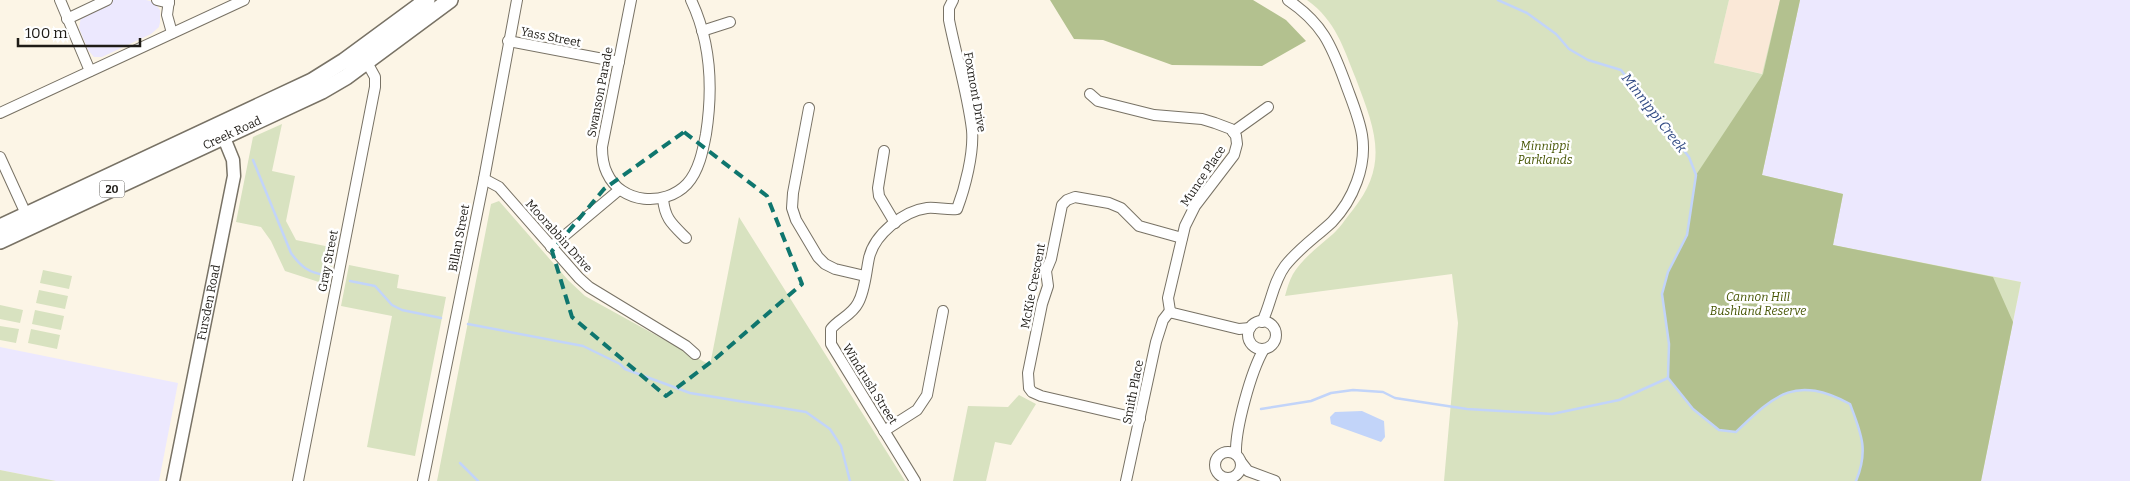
<svg xmlns="http://www.w3.org/2000/svg" width="2130" height="481" viewBox="0 0 2130 481" font-family="Bitter,serif">
<style>
.commercial{fill:#ece8fe}
.industrial{fill:#fae8d7}
.green{fill:#d8e2c0}
.forest{fill:#b3c18f}
.water{fill:#c2d4f9}
.lines{fill:none;stroke-linecap:round;stroke-linejoin:round}
.stream{stroke:#c2d4f9;stroke-width:2.5}
.minor-casing{stroke:#787265;stroke-width:12}
.tertiary-casing{stroke:#787265;stroke-width:15}
.primary-casing{stroke:#787265;stroke-width:18}
.minor{stroke:#fff;stroke-width:10}
.tertiary{stroke:#fff;stroke-width:12}
.primary{stroke:#fff;stroke-width:15}
.marked{fill:none;stroke:#0f766e;stroke-width:4;stroke-dasharray:10 6;stroke-linejoin:round}
.labels{text-anchor:middle;dominant-baseline:central;stroke-width:5;stroke-linejoin:round;paint-order:stroke}
.shield{fill:#fff;stroke:#62605d;stroke-width:1}
.shield-label{font-size:11px;font-weight:bold;fill:#1f1c17}
.street-label{font-size:12px;fill:#1f1c17;stroke:#fff}
.park-label{font-size:12px;font-style:italic;fill:#475604;stroke:#fff}
.water-label{font-size:14px;font-style:italic;fill:#314a83;stroke:#fff}
</style>
<rect width="100%" height="100%" fill="#fcf5e6"/>
<!-- commercial -->
<g class="commercial">
<path d="M113 0H146L154 2 160 10V22L159 27 151 34 102 57H94L88 50 79 28 81 17Z"/>
<path d="M1800 0H2130V481H1981L2021 282 1832 245 1762 175Z"/>
<path d="M0 347 178 383 159 481H56L0 470Z"/>
</g>
<!-- industrial -->
<path class="industrial" d="M1729 0H1780L1763 74 1714 63Z"/>
<!-- green -->
<g class="green">
<path d="M1307 0H1729L1714 63 1762 74 1780 0H1800L1762 175 1843 194 1833 245 2021 282 1981 481H1444L1458 323 1452 274 1285 296C1287 289 1289 281 1293 274 1302 259 1319 246 1333 234 1340 228 1346 218 1352 211 1390 164 1375 130 1356 79 1343 47 1336 21 1307 0Z"/>
<path d="M282 124 272 171 295 176 286 221 296 240 335 248 328 285 285 271 271 241 261 227 236 222 253 137Z"/>
<path d="M499 201 568 280 585 296 710 365 739 217 905 481H437L491 204Z"/>
<path d="M349 265 399 275 397 288 446 297 415 456 367 447 392 316 341 306Z"/>
<path d="M43 270 72 276 69 289 40 283Z"/>
<path d="M39 290 68 296 65 309 36 303Z"/>
<path d="M0 305 23 310 20 323 0 319Z"/>
<path d="M35 310 64 316 61 330 32 324Z"/>
<path d="M0 326 19 329 16 343 0 340Z"/>
<path d="M31 329 60 335 57 349 28 343Z"/>
<path d="M1019 395 1036 404 1011 445 995 442 986 481H953L968 406 1008 407Z"/>
<path d="M0 470 56 481H0Z"/>
</g>
<!-- forest -->
<g class="forest">
<path d="M1050 0H1253L1286 20 1306 41 1262 66 1172 65 1103 40 1074 39Z"/>
<path d="M1780 0H1800L1762 175 1843 194 1833 245 1993 277 2013 322 1981 481H1856C1868 451 1861 432 1850 404 1795 375 1776 394 1736 432L1719 430 1693 409 1668 378 1669 345 1662 294 1668 272 1687 235 1696 175 1763 74Z"/>
</g>
<!-- water -->
<path class="water" d="M1362 411 1384 421 1385 437 1381 442 1331 424 1330 417 1335 412Z"/>
<g class="lines">
<!-- stream -->
<g class="stream">
<path d="M1498 0 1527 13 1556 34 1569 49 1588 60 1621 70 1689 157 1696 175 1687 235 1668 272 1662 294 1669 344 1668 378 1693 409 1719 430 1736 432C1776 394 1795 375 1850 404 1861 433 1869 450 1856 481"/>
<path d="M253 160 291 253C301 267 309 273 326 275"/>
<path d="M350 281 375 286 392 305 402 310 441 318"/>
<path d="M468 324 583 346 620 364 625 369 690 393 806 412 830 429 841 446 850 481"/>
<path d="M1261 409 1311 401 1331 393 1353 390 1383 392 1395 398 1467 409 1552 414 1619 400 1668 378"/>
<path d="M460 463 478 481"/>
</g>
<defs>
<g id="minor">
<path d="M60 0 90 71"/>
<path d="M157 0 169 3"/>
<path d="M169 0 167 15 172 33"/>
<path d="M631 0 602 147C602 156 603 165 607 173 621 204 665 207 687 184 699 171 703 150 706 134 713 89 711 42 691 0"/>
<path d="M67 19 107 0"/>
<path d="M702 31 730 22"/>
<path d="M508 41 619 62"/>
<path d="M1090 94 1098 101 1154 115 1202 119 1215 123 1231 129 1236 136 1237 144 1234 155 1195 206 1185 226 1168 298 1170 311 1173 313 1239 329 1250 328"/>
<path d="M809 108 793 193 792 208 796 220 818 257 825 264 835 269 865 276"/>
<path d="M0 113 244 0"/>
<path d="M1233 132 1268 107"/>
<path d="M884 151 878 188 879 196 895 223"/>
<path d="M0 157 26 214"/>
<path d="M484 179 499 187 579 278 589 287 686 346 695 354"/>
<path d="M663 199C665 219 672 224 686 238"/>
<path d="M551 247 619 190"/>
<circle cx="1262" cy="335" r="14"/>
<path d="M1262 322C1271 304 1273 282 1285 266 1299 248 1316 237 1332 222 1353 200 1367 166 1362 135 1359 117 1351 99 1345 82 1331 44 1322 23 1288 0"/>
<path d="M1140 419 1041 396 1032 392 1029 388 1028 373 1042 304 1048 286 1046 271 1051 259 1062 205 1067 200 1075 197 1109 203 1121 208 1139 226 1182 238"/>
<path d="M884 431 917 410 927 395 943 311"/>
<circle cx="1228" cy="465" r="13"/>
<path d="M1236 454C1235 429 1251 371 1264 349"/>
<path d="M1241 462 1248 471 1275 481"/>
<path d="M298 481 375 87V77L364 57"/>
<path d="M423 481 484 179 517 0"/>
<path d="M915 481 831 344V329C839 319 852 315 858 303 865 291 866 272 869 258 874 235 903 211 927 208 936 207 947 210 957 209 965 188 974 153 972 130 968 95 956 55 949 20V8L953 0"/>
<path d="M1126 481 1156 342 1163 320 1170 311"/>
</g>
<g id="tertiary">
<path id="s1" d="M173 481 234 176 233 160 220 128"/>
</g>
<g id="primary">
<path d="M0 227 312 81 344 61 427 0"/>
<path id="s2" d="M0 241 322 91 346 77 450 0"/>
</g>
</defs>
<!-- minor casing -->
<use href="#minor" class="minor-casing"/>
<!-- tertiary casing -->
<use href="#tertiary" class="tertiary-casing"/>
<!-- primary casing -->
<use href="#primary" class="primary-casing"/>
<!-- minor -->
<use href="#minor" class="minor"/>
<!-- tertiary -->
<use href="#tertiary" class="tertiary"/>
<!-- primary -->
<use href="#primary" class="primary"/>
</g>
<!-- marked area -->
<path class="marked" d="M684 132 767 196 802 284 715 359 666 396 572 317 552 251 604 189Z"/>
<g class="labels">
<!-- shield labels -->
<rect class="shield" x="99.5" y="180.5" width="25" height="17" rx="4"/>
<g class="shield-label">
<text x="112" y="189">20</text>
</g>
<!-- street labels -->
<g class="street-label">
<text transform="translate(551 37) rotate(11)">Yass Street</text>
<text transform="translate(600 92) rotate(-79)">Swanson Parade</text>
<text transform="translate(975 92) rotate(80)">Foxmont Drive</text>
<text stroke="none"><textPath href="#s2" startOffset="256">Creek Road</textPath></text>
<text transform="translate(1203 176) rotate(-56)">Munce Place</text>
<text transform="translate(559 236) rotate(48)">Moorabbin Drive</text>
<text transform="translate(459 238) rotate(-79)">Billan Street</text>
<text transform="translate(328 261) rotate(-79)">Gray Street</text>
<text transform="translate(1033 286) rotate(-79)">McKie Crescent</text>
<text stroke="none"><textPath href="#s1" startOffset="182">Fursden Road</textPath></text>
<text transform="translate(870 384) rotate(58)">Windrush Street</text>
<text transform="translate(1133 392) rotate(-79)">Smith Place</text>
</g>
<!-- park labels -->
<g class="park-label">
<text x="1545" y="146">Minnippi<tspan x="1545" dy="14">Parklands</tspan></text>
<text x="1758" y="297">Cannon Hill<tspan x="1758" dy="14">Bushland Reserve</tspan></text>
</g>
<!-- water labels -->
<g class="water-label">
<text transform="translate(1654 113) rotate(52)">Minnippi Creek</text>
</g>
</g>
<!-- scale -->
<path d="M18 38v8h122v-8" fill="none" stroke="#1f1c17" stroke-width="2.5"/>
<text x="25" y="38" font-size="15" fill="#1f1c17" stroke="#ffffff" stroke-width="4" paint-order="stroke">100 m</text>
</svg>
